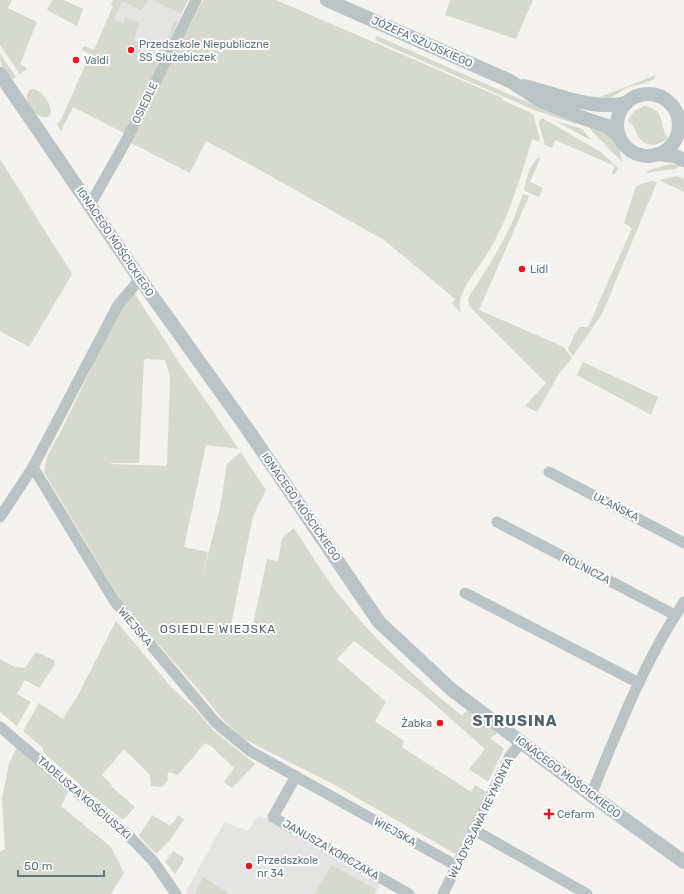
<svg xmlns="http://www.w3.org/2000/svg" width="684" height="894" viewBox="0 0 684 894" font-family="Rubik,sans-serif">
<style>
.built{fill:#e4e4e3}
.green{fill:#d5d9ce;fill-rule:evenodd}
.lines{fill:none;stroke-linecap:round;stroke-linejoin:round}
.minor{stroke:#bcc3c5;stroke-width:11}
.tertiary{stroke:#bcc3c5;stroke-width:14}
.poi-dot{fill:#ef1420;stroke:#fff;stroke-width:1.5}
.labels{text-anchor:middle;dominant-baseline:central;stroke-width:4;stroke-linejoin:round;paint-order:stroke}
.street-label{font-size:11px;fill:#5d787d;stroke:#fff}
.poi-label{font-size:11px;fill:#5d787d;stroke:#fff;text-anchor:start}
.neighbourhood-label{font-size:12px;letter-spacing:1px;fill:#4f6367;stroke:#fff}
.district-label{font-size:15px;font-weight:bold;letter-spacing:1px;fill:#4f6367;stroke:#fff}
</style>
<rect width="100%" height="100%" fill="#f4f3ef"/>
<!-- built -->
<g class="built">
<path d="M119 0H188L181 14H182L139 102 86 77Z"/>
<path d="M258 816 274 821 381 884 375 894H187L186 892 224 822 248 831Z"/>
</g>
<!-- green -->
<g class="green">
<path d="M0 0H12L8 8 37 22 20 64 26 67 27 69 20 74 0 45Z"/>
<path d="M53 0H64L83 9 77 26 47 10Z"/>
<path d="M113 0H148L141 10 122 1 114 19 123 24 126 17 138 23 139 26 134 39 140 45 138 49 155 57 161 46H163L167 38 168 39 172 29 171 28 174 21 178 22 124 133 73 107 61 131 57 124 61 120 90 54 82 50 84 46 94 50 113 6 111 5Z"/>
<path d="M152 0H188L181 14H182Z"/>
<path d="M203 0H276L503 98 502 100 533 114 540 139 539 142 532 139C520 180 508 220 486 256 477 271 454 295 461 313L452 303 455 299 384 240 251 165 206 141 190 173 129 142Z"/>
<path d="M450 0H533L516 39 445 15Z"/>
<path d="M377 36 527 102 578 122 576 124 534 110 375 40Z"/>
<path d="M0 54 16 77 13 79C3 72 0 65 0 54Z"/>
<path d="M656 75 654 79 649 82 626 88 612 97 607 98 600 97Z"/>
<path d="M31 89C35 89 38 90 40 92 45 95 52 107 51 113 46 128 16 100 31 89Z"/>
<path d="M644 106C667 110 658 124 668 138 658 146 646 149 638 136 635 131 634 125 628 121L634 111Z"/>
<path d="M542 118 601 152 618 168 615 174H612L615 166 555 140 552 148 545 145 539 124V121Z"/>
<path d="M556 121 582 129 592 141Z"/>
<path d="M591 126C609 131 620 143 622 162L590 129Z"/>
<path d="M541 157 530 182 543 188 539 197 525 191 524 189C527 179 530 160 541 157Z"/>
<path d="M0 159 72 274 29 347 0 331Z"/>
<path d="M670 164 681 165 675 169 646 173 649 170Z"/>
<path d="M677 176 684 179V192L659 180Z"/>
<path d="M652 181 657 182 602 314 573 356 568 349 577 330 580 327H588L632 228 624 223 636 186Z"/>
<path d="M523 194 529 196 479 310 564 347 572 358 559 374 537 412 525 406 546 383 469 306 468 299 471 293C492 261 511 231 523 194Z"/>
<path d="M135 294 178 361 239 449 206 445 184 547 208 552 202 578 220 508 227 464 241 452 266 490 253 516 231 625 253 631 252 629 267 559 278 561 282 538 294 528C309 550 323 575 340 596 375 641 418 680 462 716L467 710 498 733 490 738 504 749 488 782 469 769 485 749 425 696 354 641 337 659 386 702 375 721 404 741 402 747 471 792 475 785 488 793 461 857 331 783 244 739 222 719 204 696 123 604 44 472C45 455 55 443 63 427 72 408 82 388 91 369L88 363 118 305ZM146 359 165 360 170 377 167 466 111 464V463H139L144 361Z"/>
<path d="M583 362 658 397 651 415 577 375Z"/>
<path d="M116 621 172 688 195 709 214 731 255 764 232 788 224 782 234 768 212 747 205 743 178 775 169 772 167 776 168 780 162 787 151 786 150 775 124 749 102 775 112 785 111 786 135 807 123 820 87 791 43 752V748L23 731 39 703 63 719 78 695Z"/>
<path d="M36 652 54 660 55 664 39 688 25 680 17 694 31 702 17 726 0 712V659C8 664 16 668 25 668Z"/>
<path d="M19 743 71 786 61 806 111 847 124 873 111 894H0V852L5 849 2 799 9 763Z"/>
<path d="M152 815 169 825 174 822 178 815 184 819 170 840 156 854 138 835 141 833Z"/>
<path d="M173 851 184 858 182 864 175 874 165 862Z"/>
<path d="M331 865 376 889 373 894H315Z"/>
<path d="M203 877 230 894H196L195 893Z"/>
</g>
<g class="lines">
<!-- minor -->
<g class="minor">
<path d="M90 205 126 141 196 0"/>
<path d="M33 467 115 602 216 723 250 751 457 866"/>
<path d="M549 472 684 543"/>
<path d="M0 517 33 467 118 305 140 279"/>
<path d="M497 522 675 615"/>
<path d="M465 593 639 683"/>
<path d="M0 727 128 835 153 861 176 894"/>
<path d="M296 776 273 817 409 894"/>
<path d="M591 795C618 730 644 661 684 602"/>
<path d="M474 830 587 894"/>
<path d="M443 894 510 756 521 743"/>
</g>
<!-- tertiary -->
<g class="tertiary">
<path d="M327 0 510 81 541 101 583 118 607 126 619 136"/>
<path d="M0 74 140 279 246 427 379 622 452 690 591 795 684 862"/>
<path d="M524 86C557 94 593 111 626 103"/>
<circle cx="648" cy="125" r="31"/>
<path d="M658 154 675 156 684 160"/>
</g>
</g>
<!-- markers -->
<g class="poi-dot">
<circle cx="131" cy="50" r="4"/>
<circle cx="76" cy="60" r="4"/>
<circle cx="522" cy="269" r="4"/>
<circle cx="440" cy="723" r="4"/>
<path d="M547 808h4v4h4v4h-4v4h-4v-4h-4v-4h4z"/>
<circle cx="249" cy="866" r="4"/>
</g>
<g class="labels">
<!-- street labels -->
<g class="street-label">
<text transform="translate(422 42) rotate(24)">JÓZEFA SZUJSKIEGO</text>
<text transform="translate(145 103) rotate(-64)">OSIEDLE</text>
<text transform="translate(115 242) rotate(56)">IGNACEGO MOŚCICKIEGO</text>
<text transform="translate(301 507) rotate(55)">IGNACEGO MOŚCICKIEGO</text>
<text transform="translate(616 507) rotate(27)">UŁAŃSKA</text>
<text transform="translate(586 569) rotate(27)">ROLNICZA</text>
<text transform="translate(135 627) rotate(50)">WIEJSKA</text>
<text transform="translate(568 777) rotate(37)">IGNACEGO MOŚCICKIEGO</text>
<text transform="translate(84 798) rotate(41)">TADEUSZA KOŚCIUSZKI</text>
<text transform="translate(481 818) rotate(-64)">WŁADYSŁAWA REYMONTA</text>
<text transform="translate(395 832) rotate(29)">WIEJSKA</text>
<text transform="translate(331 850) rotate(30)">JANUSZA KORCZAKA</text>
</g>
<!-- poi labels -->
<g class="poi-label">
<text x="139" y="44">Przedszkole Niepubliczne<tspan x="139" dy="13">SS Służebiczek</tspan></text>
<text x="84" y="60">Valdi</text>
<text x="530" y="269">Lidl</text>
<text x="432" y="723" text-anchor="end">Żabka</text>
<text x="557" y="814">Cefarm</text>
<text x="257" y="860">Przedszkole<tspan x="257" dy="13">nr 34</tspan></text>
</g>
<!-- neighbourhood labels -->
<g class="neighbourhood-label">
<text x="218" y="629">OSIEDLE WIEJSKA</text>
</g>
<!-- district labels -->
<g class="district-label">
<text x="515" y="721">STRUSINA</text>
</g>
</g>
<!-- scale -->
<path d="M18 870v6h86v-6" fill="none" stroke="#5d787d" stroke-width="2"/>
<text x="24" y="870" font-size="12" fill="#5d787d" stroke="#ffffff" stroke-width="3" paint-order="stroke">50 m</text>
</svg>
